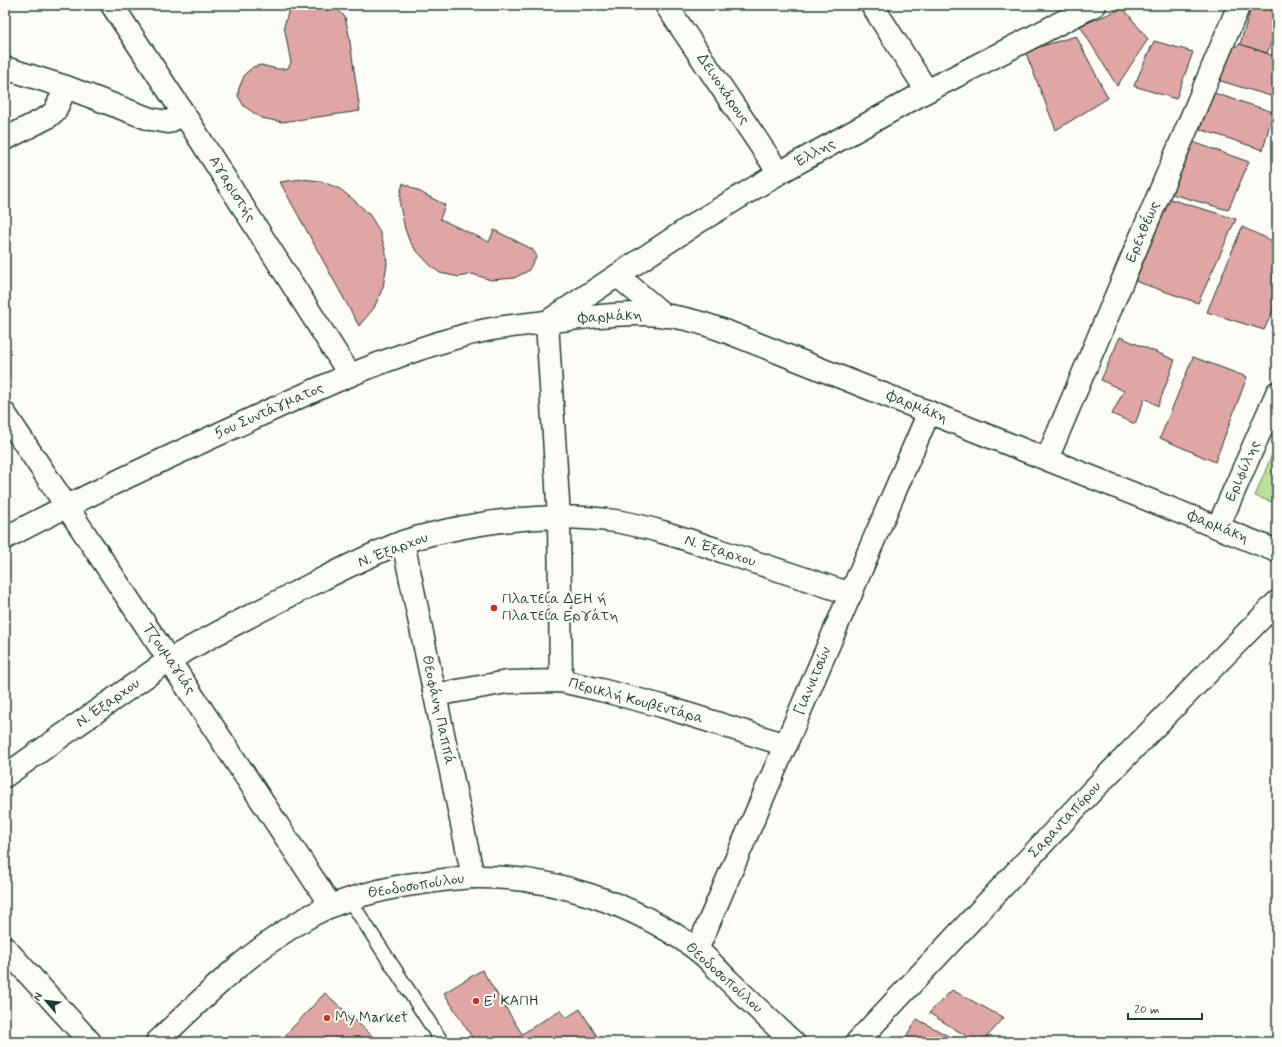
<svg xmlns="http://www.w3.org/2000/svg" width="1282" height="1047" viewBox="0 0 1282 1047" font-family="Mynerve,sans-serif">
<style>
.green{fill:#bae09b;stroke:#6c8e68}
.building{fill:#e0a6a3;stroke:#1f3d34}
.lines{fill:none;stroke-linecap:round;stroke-linejoin:round}
.lane-casing{stroke:#1f3d34;stroke-width:16}
.street-casing{stroke:#1f3d34;stroke-width:25}
.secondary-casing{stroke:#1f3d34;stroke-width:25}
.lane{stroke:#fdfcf7;stroke-width:13}
.street{stroke:#fdfcf7;stroke-width:22}
.secondary{stroke:#fdfcf7;stroke-width:22}
.poi-dot{fill:#c8321e;stroke:#fdfcf7;stroke-width:1.5}
.labels{text-anchor:middle;dominant-baseline:central;stroke-width:4;stroke-linejoin:round;paint-order:stroke}
.street-label{font-size:15px;fill:#1f3d34;stroke:#fdfcf7}
.poi-label{font-size:15px;fill:#1f3d34;stroke:#fdfcf7;text-anchor:start}
</style>
<rect width="100%" height="100%" fill="#fdfcf7"/>
<filter id="ink" filterUnits="userSpaceOnUse"><feTurbulence type="fractalNoise" baseFrequency=".025" numOctaves="2"/><feDisplacementMap in="SourceGraphic" scale="8" xChannelSelector="R" yChannelSelector="G"/><feConvolveMatrix kernelMatrix="1 2 1 2 8 2 1 2 1" color-interpolation-filters="sRGB"/></filter>
<g filter="url(#ink)">
<!-- green -->
<path class="green" d="M1277 442V504L1255 496Z"/>
<!-- building -->
<g class="building">
<path d="M294 5H333L345 17 349 35 360 111 282 122 261 118 244 106 238 96 239 88 245 74 253 67 261 65 277 69H283L288 68 291 63 284 26 288 13Z"/>
<path d="M1252 5H1277V31L1267 53 1240 44Z"/>
<path d="M1123 8 1148 39 1117 86 1080 26Z"/>
<path d="M1076 36 1108 98 1056 130 1025 51Z"/>
<path d="M1154 41 1193 52 1176 99 1134 86Z"/>
<path d="M1240 44 1277 57V98L1214 79 1229 50Z"/>
<path d="M1214 93 1273 112 1263 150 1200 129Z"/>
<path d="M1193 142 1249 162 1228 210 1172 194Z"/>
<path d="M302 179 321 181 340 189 355 201 369 214 379 230 386 252 387 264 383 287 374 308 359 326 280 182Z"/>
<path d="M403 183 445 205 440 219 489 242 494 230 532 249 537 256 528 271 514 278 491 280 472 274 459 277 440 273 431 266 415 249 409 240 405 229 400 206V195Z"/>
<path d="M1170 199 1236 219 1198 303 1135 281Z"/>
<path d="M1242 227 1277 243V302L1264 330 1207 312Z"/>
<path d="M1120 337 1175 360 1158 406 1145 398 1135 424 1112 414 1124 391 1101 380Z"/>
<path d="M1193 357 1247 377 1215 462 1160 438Z"/>
<path d="M482 970 522 1034 560 1010 566 1018 580 1009 598 1038 591 1042H475L444 993Z"/>
<path d="M952 990 1004 1018 982 1042H976L929 1013Z"/>
<path d="M325 993 379 1042H279Z"/>
<path d="M917 1019 959 1042 903 1041Z"/>
</g>
<g class="lines">
<defs>
<path id="lane" d="M349 899 442 1042"/>
<g id="street">
<path d="M112 5 184 114 350 375"/>
<path d="M666 5 779 173"/>
<path d="M872 5 927 91"/>
<path d="M5 68 66 87 150 119 168 122 184 114"/>
<path d="M5 139 48 117 55 111 66 87"/>
<path d="M618 276 665 316"/>
<path d="M5 414 169 660 331 906"/>
<path d="M1047 459 1239 5"/>
<path d="M1218 527 1277 393"/>
<path d="M403 542 473 877"/>
<path d="M561 681 559 518 547 322 698 222 779 173 927 91 1095 5"/>
<path d="M435 695 507 682 561 681 601 690 662 706 786 745"/>
<path d="M5 776 169 660C207 638 246 618 285 598 323 579 363 557 403 542 417 537 431 534 445 531 499 519 561 513 615 521 652 527 688 540 724 552 766 566 809 580 851 594"/>
<path d="M5 948 90 1042"/>
<path d="M697 950 929 412"/>
<path d="M157 1042C205 996 253 947 312 915 342 899 374 891 407 885 429 882 452 878 474 877 551 875 635 904 696 949 708 958 718 970 728 980 750 1001 771 1022 793 1042"/>
<path d="M857 1042 1091 792 1277 602"/>
</g>
<path id="secondary" d="M5 538C79 499 155 463 232 428 307 393 382 358 462 336 492 327 523 325 554 321 596 316 640 310 681 318 698 321 714 327 730 333L1277 551"/>
</defs>
<!-- lane casing -->
<use href="#lane" class="lane-casing"/>
<!-- street casing -->
<use href="#street" class="street-casing"/>
<!-- secondary casing -->
<use href="#secondary" class="secondary-casing"/>
<!-- lane -->
<use href="#lane" class="lane"/>
<!-- street -->
<use href="#street" class="street"/>
<!-- secondary -->
<use href="#secondary" class="secondary"/>
</g>
</g>
<!-- markers -->
<g class="poi-dot">
<circle cx="494" cy="608" r="4"/>
<circle cx="476" cy="1001" r="4"/>
<circle cx="327" cy="1018" r="4"/>
</g>
<g class="labels">
<!-- street labels -->
<g class="street-label">
<text transform="translate(723 89) rotate(56)">Δεινοχάρους</text>
<text transform="translate(815 153) rotate(-29)">Έλλης</text>
<text transform="translate(232 189) rotate(58)">Αγαριστής</text>
<text transform="translate(1143 232) rotate(-67)">Ερεχθέως</text>
<text transform="translate(610 317) rotate(-3)">Φαρμάκη</text>
<text transform="translate(917 407) rotate(22)">Φαρμάκη</text>
<text transform="translate(269 411) rotate(-24)">5ου Συντάγματος</text>
<text transform="translate(1243 471) rotate(-66)">Εριφύλης</text>
<text transform="translate(1218 527) rotate(22)">Φαρμάκη</text>
<text transform="translate(393 550) rotate(-21)">Ν. Έξαρχου</text>
<text transform="translate(720 551) rotate(18)">Ν. Έξαρχου</text>
<text transform="translate(169 659) rotate(56)">Τζουμαγιάς</text>
<text transform="translate(813 681) rotate(-67)">Γιαννιτσών</text>
<text transform="translate(636 701) rotate(15)">Περικλή Κουβεντάρα</text>
<text transform="translate(108 703) rotate(-35)">Ν. Έξαρχου</text>
<text transform="translate(438 710) rotate(78)">Θεοφάνη Παππά</text>
<text transform="translate(1065 820) rotate(-47)">Σαρανταπόρου</text>
<text transform="translate(416 886) rotate(-9)">Θεοδοσοπούλου</text>
<text transform="translate(724 978) rotate(42)">Θεοδοσοπούλου</text>
</g>
<!-- poi labels -->
<g class="poi-label">
<text x="502" y="599">Πλατεία ΔΕΗ ή<tspan x="502" dy="17">Πλατεία Εργάτη</tspan></text>
<text x="484" y="1001">Ε' ΚΑΠΗ</text>
<text x="335" y="1018">My Market</text>
</g>
</g>
<!-- margin -->
<rect width="1282" height="1047" fill="none" stroke="#fdfcf7" stroke-width="20"/>
<rect x="10" y="10" width="1262" height="1027" fill="none" stroke="#1f3d34" stroke-width="1.5" filter="url(#ink)"/>
<!-- north arrow -->
<g transform="translate(46 1001) rotate(298)" stroke="#fdfcf7" stroke-width="3" paint-order="stroke">
<path d="M0-3L7 15L0 10L-7 15Z" fill="#1f3d34"/>
<text y="-6" font-size="11" font-weight="bold" text-anchor="middle" fill="#1f3d34">N</text>
</g>
<!-- scale -->
<path d="M1128 1013v6h74v-6" fill="none" stroke="#1f3d34" stroke-width="2"/>
<text x="1134" y="1013" font-size="12" fill="#1f3d34" stroke="#fdfcf7" stroke-width="3" paint-order="stroke">20 m</text>
</svg>
